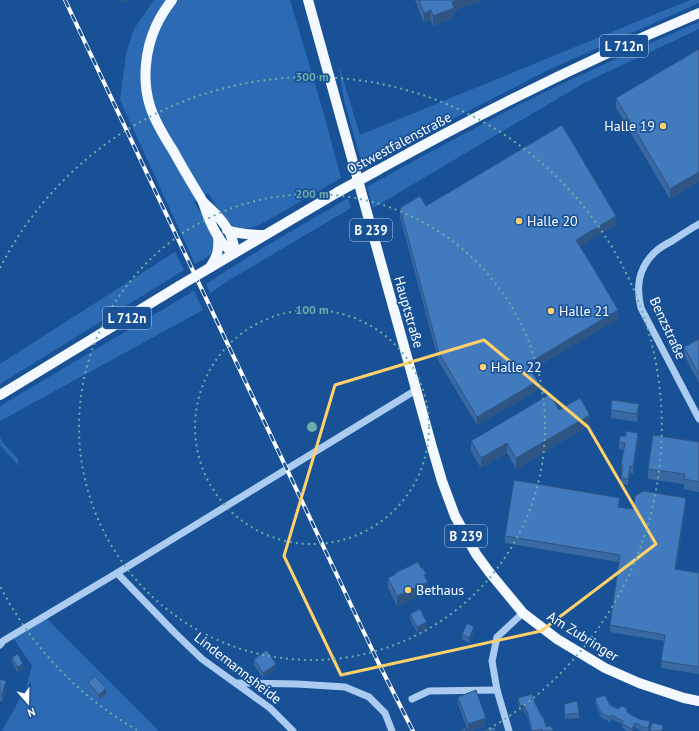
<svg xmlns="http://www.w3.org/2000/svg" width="699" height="731" viewBox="0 0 699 731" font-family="'PT Sans',sans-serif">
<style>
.green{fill:#2c6bb4}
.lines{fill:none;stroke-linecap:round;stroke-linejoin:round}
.minor{stroke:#abcbf1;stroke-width:7}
.major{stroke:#f4f9ff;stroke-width:10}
.rail-casing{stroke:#fff;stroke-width:4}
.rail{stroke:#185196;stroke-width:2.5;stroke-dasharray:8;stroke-linecap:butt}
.major-bridge{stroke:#f4f9ff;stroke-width:10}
.wall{fill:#3869a3}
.shaded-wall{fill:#2e5584}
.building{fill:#417abd;stroke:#2e5584}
.marked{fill:none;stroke:#ffd16a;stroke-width:3;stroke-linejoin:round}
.ring{fill:none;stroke:#6fada8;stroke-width:2;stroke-dasharray:2 4}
.poi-dot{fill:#ffd16a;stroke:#185196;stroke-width:1.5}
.labels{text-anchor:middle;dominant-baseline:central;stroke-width:3.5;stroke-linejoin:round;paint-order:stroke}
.shield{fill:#185196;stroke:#bacbe0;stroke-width:1}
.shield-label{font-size:13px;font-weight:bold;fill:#fff}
.poi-label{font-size:14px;fill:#fff;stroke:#185196;text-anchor:start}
.street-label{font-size:14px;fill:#fff;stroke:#185196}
.centre{fill:#6fada8;stroke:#185196;stroke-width:2}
.ring-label{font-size:12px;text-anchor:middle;font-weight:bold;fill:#6fada8;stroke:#185196;stroke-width:3.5;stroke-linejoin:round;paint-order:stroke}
</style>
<rect width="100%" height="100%" fill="#185196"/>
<!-- green -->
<g class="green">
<path d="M154 0H290L323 111 341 178 265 222C261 224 257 226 253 227 226 234 221 210 208 193L194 202C202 215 220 239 211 254 208 258 200 261 195 264L120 100 126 54 134 29Z"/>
<path d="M690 0H699V3L546 71 447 122 363 167 345 104 342 89 339 66 360 135Z"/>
<path d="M699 22V29L584 83 373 208 367 187C422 156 477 126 533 98 588 71 643 46 699 22Z"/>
<path d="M348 198 351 208 231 279 210 293 206 284 261 249Z"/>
<path d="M175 252 184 270 0 384V364Z"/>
<path d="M194 291 203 310 0 421V406Z"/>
<path d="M0 437 3 443 18 459V463L21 468 0 445Z"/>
<path d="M46 618 159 731H2L26 688 32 666 14 639Z"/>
</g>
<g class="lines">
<!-- minor -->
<g class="minor">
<path d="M699 224C690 229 681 235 672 241 666 244 659 248 654 253 638 269 636 287 641 308L699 419"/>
<path d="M117 573 175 633 202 659 270 708 293 731"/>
<path d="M0 645 3 641 117 573 416 390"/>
<path d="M236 683 297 684 345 687 369 697 385 713 392 731"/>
<path d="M412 699 429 691 497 690"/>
<path d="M509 731 497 690 492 661 497 637 523 613"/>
</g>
<!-- major -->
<g class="major">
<path d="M172 0C166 8 160 17 156 26 145 50 142 81 150 106 155 122 165 138 174 152 183 169 193 185 203 202 208 218 218 244 234 253"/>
<path d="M308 0 432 447 442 481 455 516 476 554 490 573 523 613 557 639 605 668 639 683 684 698 699 701"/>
<path d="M378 170C482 112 589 59 699 13"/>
<path d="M203 202C217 214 236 234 234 253"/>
<path d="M227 230C239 234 250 235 263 235"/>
<path d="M211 266C218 255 219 249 218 236"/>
<path d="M211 267 338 192"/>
<path d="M0 395 179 286"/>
</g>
<defs>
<path id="rail" d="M65 0 378 662 413 731"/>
</defs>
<!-- rail casing -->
<use href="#rail" class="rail-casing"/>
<!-- rail -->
<use href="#rail" class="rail"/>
<!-- major-bridge -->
<g class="major-bridge">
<path d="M338 192 378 170"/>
<path d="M179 286 211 267"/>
</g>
</g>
<!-- wall -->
<g class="wall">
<path d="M415 0H484L454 11V18L433 26 431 20 424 23Z"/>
<path d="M699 49V182L670 199 616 108V98Z"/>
<path d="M426 206 616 225 580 246 618 319 531 370 538 390 477 425 439 362 400 217V208Z"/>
<path d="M699 339V383L684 355V347Z"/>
<path d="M559 410 590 425 516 469 507 453 481 468 471 451V441Z"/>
<path d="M611 410 639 412 637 422 611 418Z"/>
<path d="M638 440 633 474 630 473 628 485 621 484 622 472 621 465 624 450 619 449V442Z"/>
<path d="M699 442V492L684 489V484L648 479V469Z"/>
<path d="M620 505 619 507 633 509 686 505 676 569 699 573V674L661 668V661L664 641 610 632V625L619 562 505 543V536Z"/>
<path d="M388 578 426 579 428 592 397 606 388 588Z"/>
<path d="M410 614 427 628 417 633 410 619Z"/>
<path d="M474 632 469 643 462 639V634Z"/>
<path d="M12 657 23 669 17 672 12 662Z"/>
<path d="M254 659 276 669 263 678 254 665Z"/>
<path d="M0 679 6 688 2 702 0 701Z"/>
<path d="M88 682 106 694 99 700 88 687Z"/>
<path d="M458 697 486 726 471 731H468L458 704Z"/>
<path d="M518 698 535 703 546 727 553 731H531L527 716H526L524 711 520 712 518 703Z"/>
<path d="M595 699 618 709 628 713 650 725 648 731H641L635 727 633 731H627L622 728V724L611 719 610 722 601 717 595 703Z"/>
<path d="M564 704 579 713V718L565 719 564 709Z"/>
</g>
<!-- shaded-wall -->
<g class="shaded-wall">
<path d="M121 0H130L121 3Z"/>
<path d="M457 0H484L454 11V18L433 26V16L452 2Z"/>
<path d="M431 10V20L424 23V13Z"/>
<path d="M699 172V182L670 199V189Z"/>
<path d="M616 216V225L576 249V240Z"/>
<path d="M618 310V319L527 373V364Z"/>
<path d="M538 381V390L477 425V417Z"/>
<path d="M639 404V412L637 422V414Z"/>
<path d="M590 415V425L516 469V458Z"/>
<path d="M638 433V440L633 474V467Z"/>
<path d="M507 443V453L481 468V458Z"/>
<path d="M630 466V473L628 485V479Z"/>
<path d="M686 498V505L675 576V569Z"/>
<path d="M426 574V582H428V592L397 606V596Z"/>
<path d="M427 622V628L417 633V627Z"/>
<path d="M474 627V632L469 643V638Z"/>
<path d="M23 664V669L17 672V667Z"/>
<path d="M276 664V669L263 678V673Z"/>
<path d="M6 681V688L2 702V694Z"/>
<path d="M106 688V694L99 700V695Z"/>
<path d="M524 705V711L520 712V706Z"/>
<rect x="526" y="711" width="1" height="5"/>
<path d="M486 718V726L471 731H468V724Z"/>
<path d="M635 723V727L633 731H632V729Z"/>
</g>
<!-- building -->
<g class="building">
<path d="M419 0H457L452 2 454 8 433 16 431 10 424 13Z"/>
<path d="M699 49V172L670 189 616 98Z"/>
<path d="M562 125 616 216 576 240 597 274 618 310 527 364 538 381 477 417 439 353 400 208 420 196 426 206Z"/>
<path d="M699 339V375L684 347Z"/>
<path d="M550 394 559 410 580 398 590 415 516 458 507 443 481 458 471 441Z"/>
<path d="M612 400 639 404 637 414 611 410Z"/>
<path d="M626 431 638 433 633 467 630 466 628 479 621 478 623 465H621L625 443 619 442 620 436H626Z"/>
<path d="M653 435 699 442V482L684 479 685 474 648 469Z"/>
<path d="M514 480 620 498 618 507 633 509 635 496 643 491 686 498 675 569 699 573V667L661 661 665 635 610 625 620 555 505 536Z"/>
<path d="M418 562 421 568H423L426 574 424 575 428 582 397 596 388 578 396 574 395 573Z"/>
<path d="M420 609 427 622 417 627 410 614Z"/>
<path d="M467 623 474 627 469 638 462 634Z"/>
<path d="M267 650 276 664 263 673 254 659Z"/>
<path d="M18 654 23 664 17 667 12 657Z"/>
<path d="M95 676 106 688 99 695 88 682Z"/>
<path d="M0 679 6 681 2 694H0Z"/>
<path d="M476 690 486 718 468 724 458 697Z"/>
<path d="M532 694 535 703 542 717 543 716 546 727 551 726 553 731H542V729L532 731 527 711H526L524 705 520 706 518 698Z"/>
<path d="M605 695 610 705 618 709 619 708 622 706 626 708 628 713 639 719 650 721 648 728 643 727 635 723 632 729 622 724 623 721 611 715 610 717 601 713 595 699Z"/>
<path d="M577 701 579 713 565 715 564 704Z"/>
<path d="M652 723 663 725 662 731H650Z"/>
<path d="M494 727 496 731H483Z"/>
<path d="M465 728 466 731H460Z"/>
</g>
<!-- marked area -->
<path class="marked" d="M484 340 588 427 656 544 541 631 341 675 284 556 335 385Z"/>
<!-- distance rings -->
<g class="ring">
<circle cx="312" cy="427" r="117"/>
<circle cx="312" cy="427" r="233"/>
<path d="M137 730A350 350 0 0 1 0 586M0 268A350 350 0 1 1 487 730"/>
</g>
<!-- markers -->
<g class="poi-dot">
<circle cx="663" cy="126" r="4"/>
<circle cx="519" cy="221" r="4"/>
<circle cx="551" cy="311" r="4"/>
<circle cx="483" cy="367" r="4"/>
<circle cx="408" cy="590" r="4"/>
</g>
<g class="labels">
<!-- shield labels -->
<g class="shield">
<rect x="600" y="35" width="48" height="22" rx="3"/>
<rect x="350" y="219" width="42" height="22" rx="3"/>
<rect x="103" y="307" width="48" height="22" rx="3"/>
<rect x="445" y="525" width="42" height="22" rx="3"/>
</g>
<g class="shield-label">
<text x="624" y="46">L 712n</text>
<text x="371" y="230">B 239</text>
<text x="127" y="318">L 712n</text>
<text x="466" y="536">B 239</text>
</g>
<!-- poi labels -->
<g class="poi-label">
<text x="655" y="126" text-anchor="end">Halle 19</text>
<text x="527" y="221">Halle 20</text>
<text x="559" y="311">Halle 21</text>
<text x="491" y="367">Halle 22</text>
<text x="416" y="590">Bethaus</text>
</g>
<!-- street labels -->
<g class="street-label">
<text transform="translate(399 143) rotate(-28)">Ostwestfalenstraße</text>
<text transform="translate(409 312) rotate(74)">Hauptstraße</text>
<text transform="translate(668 328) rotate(65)">Benzstraße</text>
<text transform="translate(583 636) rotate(32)">Am Zubringer</text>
<text transform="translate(238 668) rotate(38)">Lindemannsheide</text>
</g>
</g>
<circle cx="312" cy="427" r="6" class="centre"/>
<g class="ring-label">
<text x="312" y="81">300 m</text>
<text x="312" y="198">200 m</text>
<text x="312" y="314">100 m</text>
</g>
<!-- north arrow -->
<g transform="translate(28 703) rotate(160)" stroke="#185196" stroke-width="3" paint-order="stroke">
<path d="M0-3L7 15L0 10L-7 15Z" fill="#ffffff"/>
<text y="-6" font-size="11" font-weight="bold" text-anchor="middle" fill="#ffffff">N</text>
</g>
</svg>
